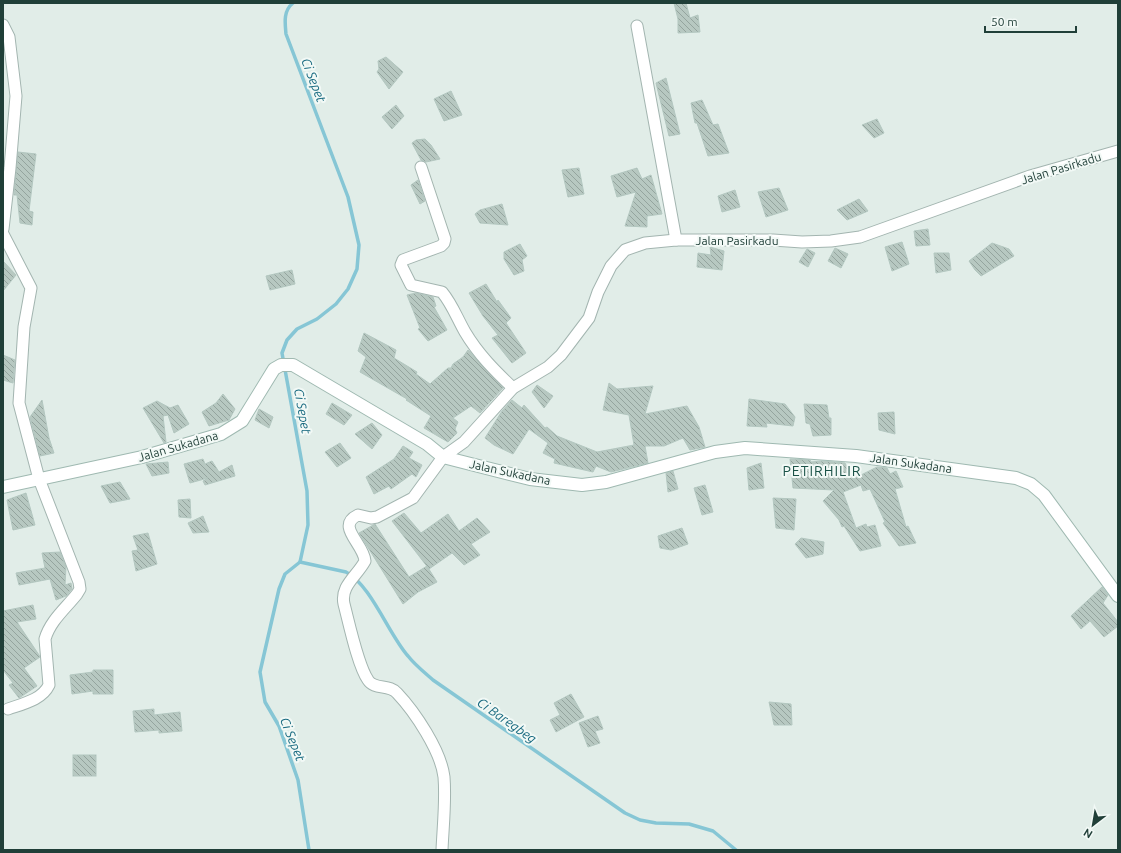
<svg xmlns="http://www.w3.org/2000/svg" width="1121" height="853" viewBox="0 0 1121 853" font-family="Ubuntu,sans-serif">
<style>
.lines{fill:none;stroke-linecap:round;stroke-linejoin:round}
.stream{stroke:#86c6d5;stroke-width:3.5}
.building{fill:url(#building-back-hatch);stroke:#b3c7c0}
.minor-casing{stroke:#a3b5b0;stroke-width:13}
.secondary-casing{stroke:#9fb9b1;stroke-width:14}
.minor{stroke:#fff;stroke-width:11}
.secondary{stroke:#fff;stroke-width:12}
.labels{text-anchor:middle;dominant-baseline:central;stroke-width:4;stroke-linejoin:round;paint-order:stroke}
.street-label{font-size:12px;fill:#203f38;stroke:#f2f9f6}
.water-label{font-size:13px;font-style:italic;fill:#17697f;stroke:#f2f9f6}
.quarter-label{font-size:14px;letter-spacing:1px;fill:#1b5247;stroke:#f2f9f6}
</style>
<defs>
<pattern id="building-back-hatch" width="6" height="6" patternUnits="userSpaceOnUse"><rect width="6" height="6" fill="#b7c8c1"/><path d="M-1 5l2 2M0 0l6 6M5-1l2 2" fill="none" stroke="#94a49e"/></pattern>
</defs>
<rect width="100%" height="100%" fill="#e1ede8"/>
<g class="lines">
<!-- stream -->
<g class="stream">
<path d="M293 3C283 11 285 23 286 34L348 197 359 245 357 269 348 289 336 304 317 319 297 329 287 340 282 353 307 491 308 525 300 562 285 574 279 589 260 672 265 702 279 726 298 780 309 850"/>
<path d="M300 562 346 572C371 585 389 635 408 656 415 665 424 672 433 680L625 813 640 820 656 823 689 824 713 831 736 850"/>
</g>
</g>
<!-- building -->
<g class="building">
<path d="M674 3H686L690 18 698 15 700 32 678 33V19Z"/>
<path d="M386 57 403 72 389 89 377 72 379 69 378 61Z"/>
<path d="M666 78 680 134 669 136 656 83Z"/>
<path d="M451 91 462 115 444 121 434 99Z"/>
<path d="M702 100 713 125 718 124 729 153 708 156 697 123H695L691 103Z"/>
<path d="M396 105 404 116 392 129 382 117Z"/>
<path d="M877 119 884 133 874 138 862 125Z"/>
<path d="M425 139 431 145 440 159 426 162 421 160 412 143 416 140Z"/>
<path d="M18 152 36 154 29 211 33 212 32 225 20 223 17 195H14Z"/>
<path d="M579 168 584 194 568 197 562 170Z"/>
<path d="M637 168 642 179 651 175 662 214 647 216V227L625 226 636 192 617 197 611 176Z"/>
<path d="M418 180 425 201 420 204 411 185Z"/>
<path d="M779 188 788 210 766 217 758 192Z"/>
<path d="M735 190 740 207 722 212 718 196Z"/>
<path d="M859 199 868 211 847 220 837 210Z"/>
<path d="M502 204 508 225 480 223 475 214 480 210Z"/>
<path d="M928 229 930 245 916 246 914 231Z"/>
<path d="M902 242 909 264 892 271 885 247Z"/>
<path d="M992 243 1009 249 1014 256 981 276 975 270 969 261Z"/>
<path d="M520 244 527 256 522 260 524 271 514 275 504 259V252Z"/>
<path d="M710 247 724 251 722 270 697 267 698 253 711 255Z"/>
<path d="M835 248 848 254 841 268 828 261Z"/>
<path d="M807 249 815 253 808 267 799 262Z"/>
<path d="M934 253H949L951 270 936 273Z"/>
<path d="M3 261 16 275 3 291Z"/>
<path d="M292 270 295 284 270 290 266 276Z"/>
<path d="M486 284 497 302 498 300 511 318 506 323 526 353 512 363 492 338 498 335 483 316 469 293Z"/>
<path d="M416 293 433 297 436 306 434 307 447 330 428 341 418 329 420 328 407 295Z"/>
<path d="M364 333 396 350 394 358 417 372 416 374 430 384 448 368H451L453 364 463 357 468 350 503 388 480 413 471 406 453 418 458 422 455 429 457 433 448 442 424 428 431 416 406 400 407 399 360 372 366 357 358 351Z"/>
<path d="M3 355 15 360 13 383 3 380Z"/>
<path d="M609 383 617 389 653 386 645 414 687 406 699 427 705 447 690 450 683 438 664 446H645L648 463 611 472 596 466 593 472 554 463 555 459 543 453 548 443 529 429 513 454 494 445 485 438 502 411 512 400 522 408 524 405 545 428 547 427 557 436 597 452 634 445 629 415 603 410Z"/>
<path d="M537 385 553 396 544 408 532 392Z"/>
<path d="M223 394 235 409 229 420 209 426 202 412 216 403Z"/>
<path d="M749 399 785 404 795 417 793 426 766 423 767 427 747 426Z"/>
<path d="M42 400 49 438 54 453 40 456 30 417Z"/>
<path d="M157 401 170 408 178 405 189 424 174 433 168 415 163 416 166 442 164 443 143 408Z"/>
<path d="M332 403 352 415 344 425 326 414Z"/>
<path d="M804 404 827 405 829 418H831V435L813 436 810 424 806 423Z"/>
<path d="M259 409 273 417 269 428 255 420Z"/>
<path d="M894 412 895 434 879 430 878 413Z"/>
<path d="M372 423 382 435 372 449 355 434Z"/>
<path d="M340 443 351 458 337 467 325 452Z"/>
<path d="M403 446 413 452 409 458 422 465 416 477 412 474 391 489 389 486 374 494 366 477 394 459Z"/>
<path d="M203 459 205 464 212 461 219 472 232 465 235 476 205 485 203 481 208 478 190 483 184 464Z"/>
<path d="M790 459 810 460 811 462 822 461 845 463 853 479 877 467 887 468 890 474 896 471 903 487 895 489 906 527 908 526 916 543 899 546 883 523 885 522 870 489 863 491 861 485 843 492 856 528 866 524 867 527 875 525 881 546 860 551 844 526 842 527 839 520 823 501 834 490 793 488Z"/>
<path d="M168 462 169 473 152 476 146 464Z"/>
<path d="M761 463 764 488 749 490 747 468Z"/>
<path d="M673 471 678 489 668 492 666 473Z"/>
<path d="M120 482 130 499 110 503 101 486Z"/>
<path d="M705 485 713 512 702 515 694 488Z"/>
<path d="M26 493 35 525 13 530 7 500Z"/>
<path d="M773 498 796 499 794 530 776 528Z"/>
<path d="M190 499 191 518 179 517 178 500Z"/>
<path d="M404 513 421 533 448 514 459 531 477 518 490 532 471 544 480 555 464 565 452 553 429 569 392 521Z"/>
<path d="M203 516 209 532 193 533 188 523Z"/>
<path d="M375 524 409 577 427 566 437 582 418 592 403 604 359 533Z"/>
<path d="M682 528 688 544 671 550 660 548 658 536Z"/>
<path d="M148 533 157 564 136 571 132 551 138 550 133 536Z"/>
<path d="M801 538 824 542 823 554 806 558 795 544Z"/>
<path d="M60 552 66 567 65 585 71 583 72 589 66 596 56 600 50 579 19 585 16 573 45 568 42 553Z"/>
<path d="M1102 587 1108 595 1103 603 1118 622V626L1104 637 1090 621 1081 629 1071 616Z"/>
<path d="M33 605 36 619 17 622 39 655 40 657 24 668 37 686 19 698 9 685 13 683 3 670V611Z"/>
<path d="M93 670H113V694H93V691L72 694 70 675 93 672Z"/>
<path d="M571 694 584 717 556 732 550 720 560 715 554 703Z"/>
<path d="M769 702 791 704 792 725H774Z"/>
<path d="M154 709V715L180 712 182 731 159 733V730L135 732 133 711Z"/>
<path d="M598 716 603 729 595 731 600 743 588 747 579 723Z"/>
<rect x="73" y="755" width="23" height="21"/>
</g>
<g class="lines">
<defs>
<g id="minor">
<path d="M3 25 9 37 16 96 10 168 3 229"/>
<path d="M637 26 676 240"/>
<path d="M421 167 445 239 444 243 441 246 403 260 401 265 411 285 442 292C452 304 457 318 465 332 478 354 495 371 513 388"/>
<path d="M3 234 31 288 24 327 19 403 39 479 79 582 80 589 77 594C66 608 50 621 45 639L49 685C42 700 22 704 8 709"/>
<path d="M442 850C443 826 446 801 444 777 441 751 415 712 397 693 390 684 374 690 368 680 358 666 349 623 344 604 340 586 357 576 365 561 364 544 335 526 358 515L371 518 377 517 413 498 443 457 464 442 513 388 548 367 561 355 589 318 598 292 611 266 625 250 645 243 676 240H773L802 242 831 241 860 237 1030 176 1118 151"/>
</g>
<path id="secondary" d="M3 487 142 457 221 434 242 421 274 369 281 365H293L427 444 443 457 530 479 582 485 606 482 715 452 745 448 856 456 1016 478 1031 484 1044 495 1118 596"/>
</defs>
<!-- minor casing -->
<use href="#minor" class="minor-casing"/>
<!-- secondary casing -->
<use href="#secondary" class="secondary-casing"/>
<!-- minor -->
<use href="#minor" class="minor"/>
<!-- secondary -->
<use href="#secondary" class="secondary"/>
</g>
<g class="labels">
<!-- street labels -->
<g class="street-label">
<text transform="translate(1061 168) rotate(-17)">Jalan Pasirkadu</text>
<text x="737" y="240">Jalan Pasirkadu</text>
<text transform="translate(178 446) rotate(-16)">Jalan Sukadana</text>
<text transform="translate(911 463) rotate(8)">Jalan Sukadana</text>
<text transform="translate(510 472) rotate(12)">Jalan Sukadana</text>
</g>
<!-- water labels -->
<g class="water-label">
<text transform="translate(314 80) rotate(69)">Ci Sepet</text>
<text transform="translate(303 411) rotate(80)">Ci Sepet</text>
<text transform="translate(507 720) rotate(35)">Ci Baregbeg</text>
<text transform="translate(293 739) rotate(68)">Ci Sepet</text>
</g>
<!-- quarter labels -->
<g class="quarter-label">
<text x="822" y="471">PETIRHILIR</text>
</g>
</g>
<!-- border -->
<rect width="1121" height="853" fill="none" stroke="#203f38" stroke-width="8"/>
<!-- north arrow -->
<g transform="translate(1093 825) rotate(211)" stroke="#f2f9f6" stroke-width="3" paint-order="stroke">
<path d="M0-3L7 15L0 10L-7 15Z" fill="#203f38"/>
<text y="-6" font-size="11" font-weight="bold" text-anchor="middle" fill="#203f38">N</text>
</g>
<!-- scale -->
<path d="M985 26v6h91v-6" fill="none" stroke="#203f38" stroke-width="2"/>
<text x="991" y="26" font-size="12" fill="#203f38" stroke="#f2f9f6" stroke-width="3" paint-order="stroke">50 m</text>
</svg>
